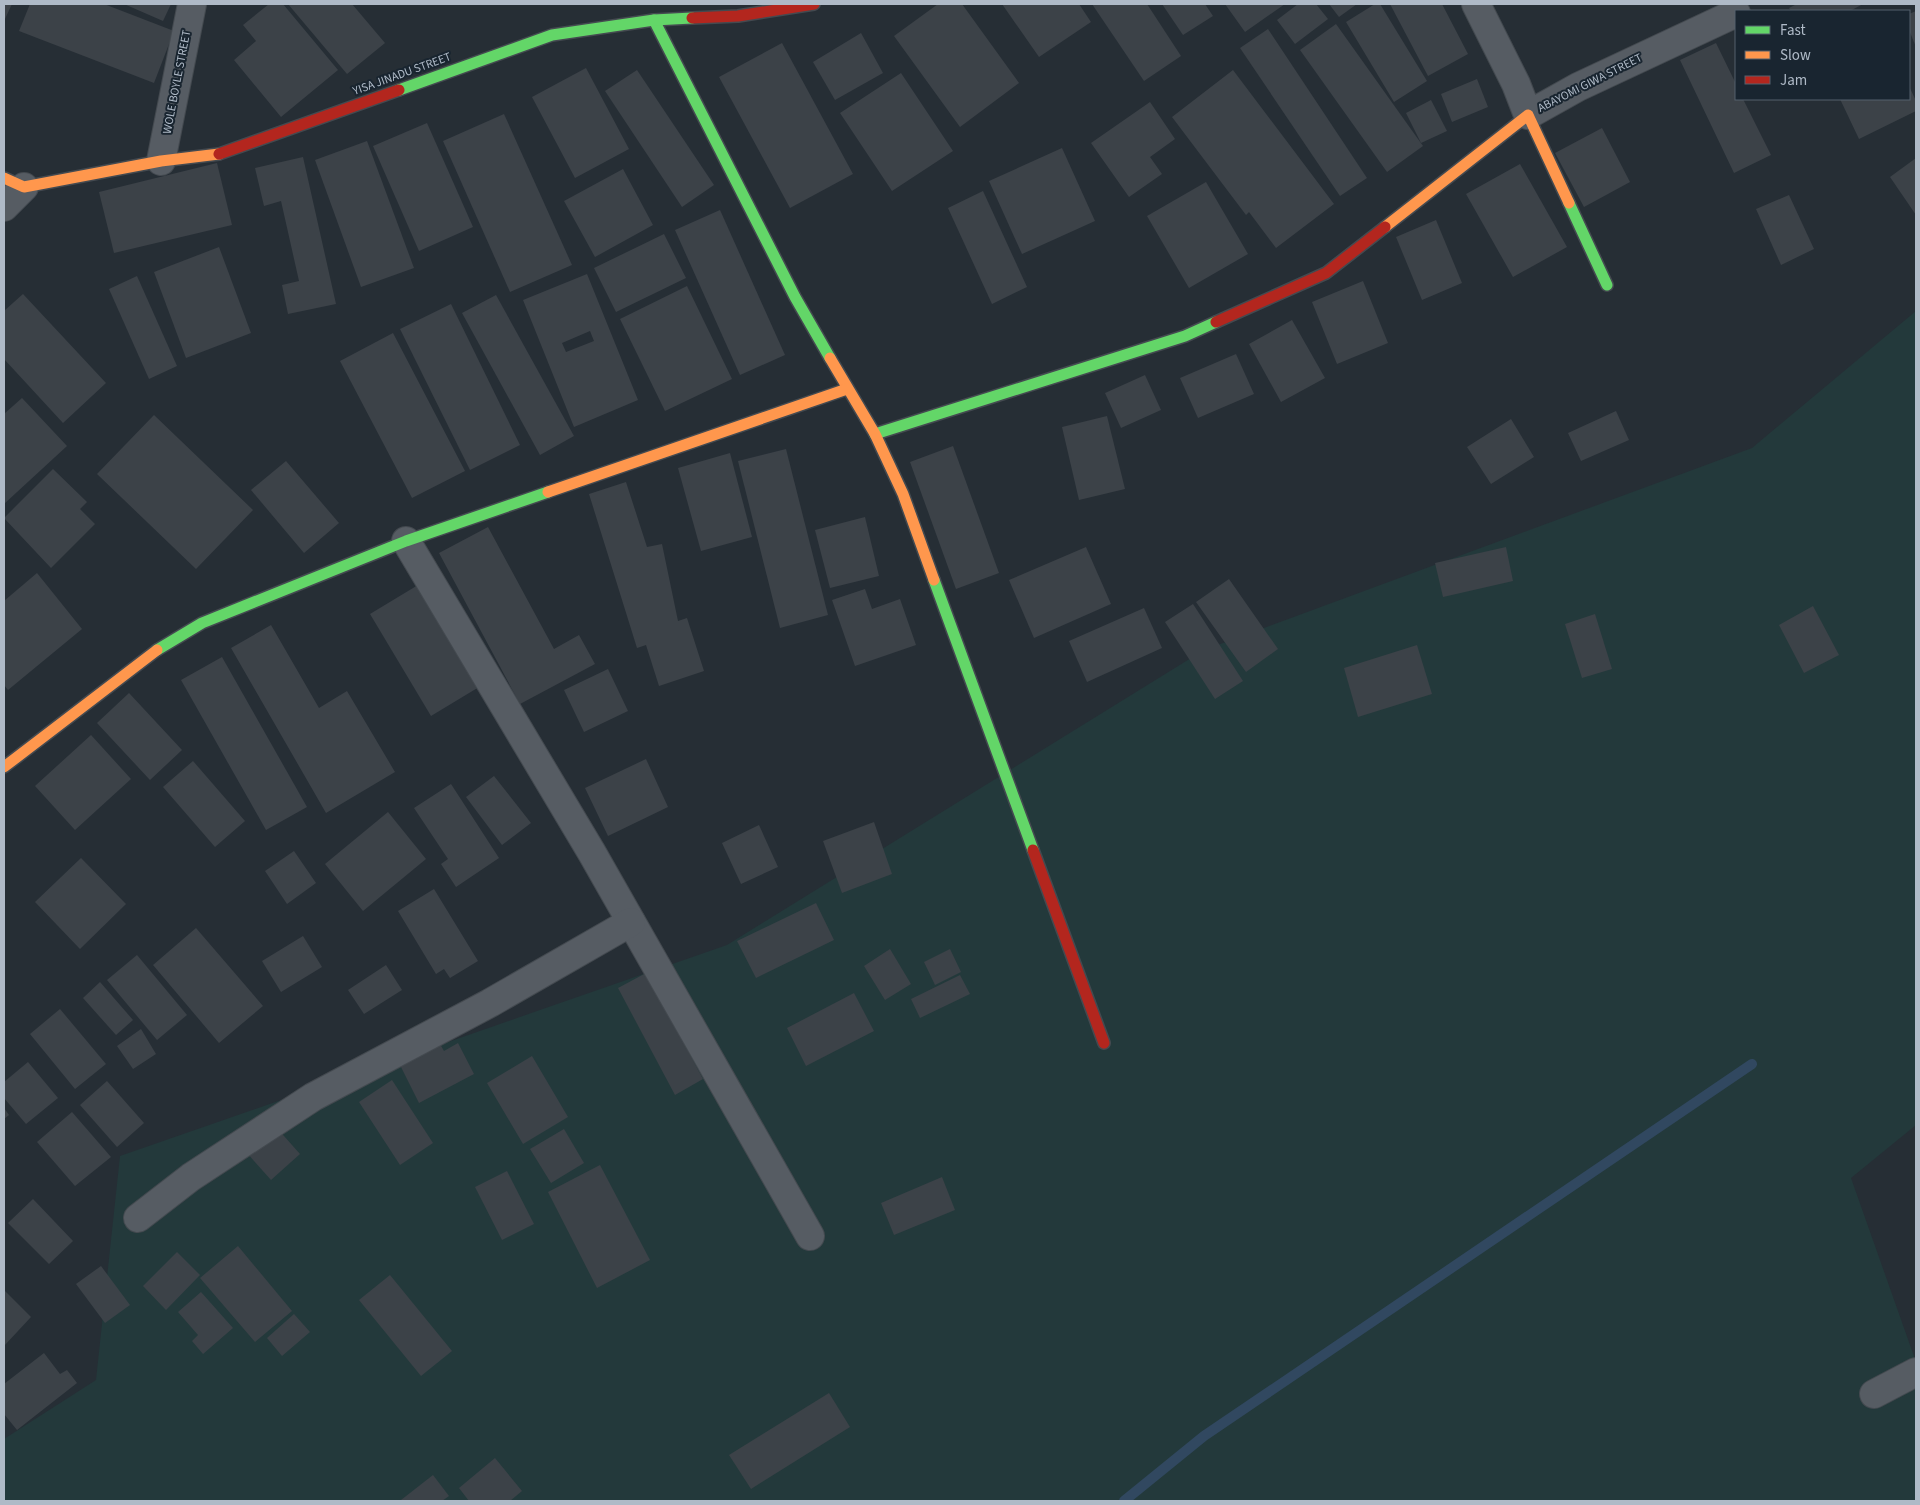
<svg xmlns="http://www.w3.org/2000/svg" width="1920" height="1505" viewBox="0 0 1920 1505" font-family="'Source Sans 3',sans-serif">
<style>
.green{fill:#23393b}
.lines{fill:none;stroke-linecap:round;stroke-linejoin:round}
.stream{stroke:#314860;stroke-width:10}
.building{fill:#3c4248;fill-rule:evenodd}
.street-casing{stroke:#444a50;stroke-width:30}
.fast-casing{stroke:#444a50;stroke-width:14}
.slow-casing{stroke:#444a50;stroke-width:14}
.jam-casing{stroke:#444a50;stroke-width:14}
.street{stroke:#565c63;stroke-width:28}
.fast{stroke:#63d668;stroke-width:11}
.slow{stroke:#ff974d;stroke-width:11}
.jam{stroke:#b3261e;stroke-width:11}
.labels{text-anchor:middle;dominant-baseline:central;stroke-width:4;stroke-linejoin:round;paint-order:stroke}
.street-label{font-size:12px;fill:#afbac7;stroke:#192530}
</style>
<rect width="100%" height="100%" fill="#262e35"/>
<!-- green -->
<path class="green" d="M1916 311V1125L1851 1178 1916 1362V1501H4V1439L96 1380 120 1156 727 945 1204 650 1752 448Z"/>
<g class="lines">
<!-- stream -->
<path class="stream" d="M1124 1501 1204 1436 1752 1064"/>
</g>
<!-- building -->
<g class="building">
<path d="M4 4H12L4 21Z"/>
<path d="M30 4H104L174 31 154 83 19 31Z"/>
<path d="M124 4H171L163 21Z"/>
<path d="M269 4H283L338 70 281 117 234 60 256 41 243 25Z"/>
<path d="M288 4H352L385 43 347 74Z"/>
<path d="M938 4H962L1019 83 960 127 894 36Z"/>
<path d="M1002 4H1079L1091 22 1039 57Z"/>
<path d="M1092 4H1147L1181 56 1144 81Z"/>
<path d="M1162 4H1205L1213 16 1183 35Z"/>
<path d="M1225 4H1285L1245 32Z"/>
<path d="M1298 4H1316L1328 19 1295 44 1277 20Z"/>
<path d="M1329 4H1357L1339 17Z"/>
<path d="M1375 4H1380L1427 81 1394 102 1346 22Z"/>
<path d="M1390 4H1442L1468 54 1428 76Z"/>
<path d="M1797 4H1863L1850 11H1791L1789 8Z"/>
<path d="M1916 11V47L1909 30V14Z"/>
<path d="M1336 24 1423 146 1387 172 1300 50Z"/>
<path d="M1268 29 1367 178 1340 196 1240 48Z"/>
<path d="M861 33 883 73 835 100 813 62Z"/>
<path d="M782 43 853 174 790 208 719 77Z"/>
<path d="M1716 43 1736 84V99H1743L1771 155 1734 173 1680 60Z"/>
<path d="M586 68 629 149 575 178 532 97Z"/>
<path d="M637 70 714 185 682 207 605 91Z"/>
<path d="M1233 70 1334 204 1276 248 1249 212 1246 215 1172 117Z"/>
<path d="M901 73 953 151 892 191 840 113Z"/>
<path d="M1477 79 1488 107 1452 122 1441 94Z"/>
<path d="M1909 86 1916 101V111L1859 139 1840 99H1909Z"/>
<path d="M1431 100 1447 131 1421 143 1406 113Z"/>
<path d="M1150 102 1175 139 1150 157 1162 174 1129 197 1091 143Z"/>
<path d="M504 114 572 265 510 292 443 141Z"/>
<path d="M427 123 473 227 419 251 373 146Z"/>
<path d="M1602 128 1630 182 1584 207 1555 153Z"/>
<path d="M367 141 414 268 361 287 315 160Z"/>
<path d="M1062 148 1095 221 1022 254 989 181Z"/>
<path d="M303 157 336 304 288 314 282 285 299 281 281 201 264 206 255 168Z"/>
<path d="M1916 158V215L1890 177Z"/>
<path d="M217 163 232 225 114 253 99 192Z"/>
<path d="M1520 164 1567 247 1513 277 1466 194Z"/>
<path d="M623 169 653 225 595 257 564 201Z"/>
<path d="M1206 182 1248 254 1189 288 1147 216Z"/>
<path d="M983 191 1027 287 992 304 948 208Z"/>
<path d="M1789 195 1814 249 1781 265 1756 209Z"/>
<path d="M720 210 785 355 740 375 675 230Z"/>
<path d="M1436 220 1462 283 1422 300 1396 237Z"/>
<path d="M664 234 686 278 616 312 594 268Z"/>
<path d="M219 247 251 333 186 358 154 272Z"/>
<path d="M587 274 638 400 574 427 523 300ZM590 331 594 341 566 352 562 343Z"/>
<path d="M137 276 177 366 149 379 109 289Z"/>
<path d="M1363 281 1388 343 1337 364 1312 302Z"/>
<path d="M687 286 732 379 665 411 620 319Z"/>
<path d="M23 294 106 383 63 423 4 359V311Z"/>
<path d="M496 295 574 436 540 455 462 313Z"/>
<path d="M451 304 520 445 470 470 400 329Z"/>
<path d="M1292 320 1325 378 1281 402 1249 344Z"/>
<path d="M393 333 465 471 412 498 340 361Z"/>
<path d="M1236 354 1254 394 1198 418 1180 378Z"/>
<path d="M1145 375 1161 410 1121 428 1105 393Z"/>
<path d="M22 398 67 446 4 504V414Z"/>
<path d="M1616 411 1629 440 1581 461 1568 433Z"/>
<path d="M154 415 253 510 196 569 97 474Z"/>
<path d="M1107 416 1125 489 1079 500 1062 427Z"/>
<path d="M1511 419 1534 457 1491 484 1467 447Z"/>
<path d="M953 446 999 573 956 589 910 462Z"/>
<path d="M786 449 828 615 780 628 738 461Z"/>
<path d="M730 453 752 537 701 551 678 468Z"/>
<path d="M286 461 339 523 304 553 251 490Z"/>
<path d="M53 469 87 502 80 509 95 524 51 568 4 518Z"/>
<path d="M626 482 647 547 662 544 678 621 687 618 704 671 659 686 646 645 637 648 589 494Z"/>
<path d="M865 517 879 576 830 588 815 530Z"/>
<path d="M488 527 554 649 579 635 595 664 520 704 439 553Z"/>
<path d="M1086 547 1111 604 1034 638 1009 580Z"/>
<path d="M1506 547 1513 581 1443 597 1435 563Z"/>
<path d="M37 573 82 629 8 690 4 685V601Z"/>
<path d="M1229 579 1278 649 1246 672 1196 602Z"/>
<path d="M418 585 479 687 431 716 370 614Z"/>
<path d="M865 589 872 609 900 599 916 645 855 666 832 600Z"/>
<path d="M1193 604 1243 681 1215 699 1165 622Z"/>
<path d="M1813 606 1839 655 1804 673 1779 625Z"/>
<path d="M1144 608 1162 648 1087 682 1069 641Z"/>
<path d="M1595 614 1612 669 1582 678 1565 624Z"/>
<path d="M271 625 319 708 347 691 395 772 326 813 231 648Z"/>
<path d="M1417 645 1432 694 1358 717 1344 668Z"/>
<path d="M222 657 307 807 266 830 181 680Z"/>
<path d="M608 669 628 711 584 732 564 690Z"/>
<path d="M129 693 182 750 150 780 97 723Z"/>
<path d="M91 735 131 779 75 830 35 786Z"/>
<path d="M646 759 668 807 608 836 585 788Z"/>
<path d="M193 761 245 821 215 847 163 787Z"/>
<path d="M494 776 531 823 502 845 466 797Z"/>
<path d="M451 784 499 858 456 887 441 864 448 859 414 808Z"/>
<path d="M388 812 426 859 363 911 325 864Z"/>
<path d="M874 822 892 874 842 893 823 841Z"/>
<path d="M759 825 778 867 741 884 722 843Z"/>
<path d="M294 851 316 883 287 904 265 871Z"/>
<path d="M81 858 126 904 80 949 35 902Z"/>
<path d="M434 889 478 961 450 978 444 969 436 974 398 911Z"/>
<path d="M816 903 834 940 756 978 737 941Z"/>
<path d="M196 928 263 1006 219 1043 153 965Z"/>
<path d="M303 936 322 967 281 992 262 961Z"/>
<path d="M890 949 911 984 885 1000 864 966Z"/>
<path d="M950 949 961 972 935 985 924 962Z"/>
<path d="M137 955 187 1015 157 1040 107 980Z"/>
<path d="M386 965 402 990 364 1014 348 990Z"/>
<path d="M646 973 703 1079 675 1095 618 988Z"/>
<path d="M960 975 970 994 920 1018 911 999Z"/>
<path d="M100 982 133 1020 116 1035 83 998Z"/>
<path d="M854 993 874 1031 806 1066 787 1028Z"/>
<path d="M60 1009 106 1064 75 1089 30 1034Z"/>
<path d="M141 1029 156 1054 133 1069 117 1046Z"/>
<path d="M458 1043 474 1074 419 1103 397 1059 440 1044 444 1051Z"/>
<path d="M532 1056 568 1117 523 1144 487 1083Z"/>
<path d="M28 1062 58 1098 26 1124 4 1098V1082Z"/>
<path d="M392 1080 433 1143 400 1165 359 1102Z"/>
<path d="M107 1081 144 1123 117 1147 80 1105Z"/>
<path d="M4 1108 9 1115 4 1119Z"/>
<path d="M72 1112 111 1157 75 1186 37 1142Z"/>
<path d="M276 1127 300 1154 271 1180 247 1153Z"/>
<path d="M564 1129 584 1163 551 1183 530 1149Z"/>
<path d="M600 1165 650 1260 597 1288 548 1192Z"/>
<path d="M507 1171 534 1224 502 1240 475 1187Z"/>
<path d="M942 1177 955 1210 894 1235 881 1203Z"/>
<path d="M33 1199 73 1241 49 1264 8 1223Z"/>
<path d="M238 1246 292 1311 255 1342 200 1278Z"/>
<path d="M177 1252 200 1275 166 1310 143 1286Z"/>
<path d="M101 1266 130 1305 105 1323 76 1284Z"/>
<path d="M390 1275 452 1351 421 1376 359 1300Z"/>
<path d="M4 1290 31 1317 4 1346Z"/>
<path d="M201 1292 233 1328 203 1354 192 1341 198 1335 178 1312Z"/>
<path d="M294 1314 310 1332 282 1356 267 1338Z"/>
<path d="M44 1353 60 1374 67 1370 77 1383 17 1430 4 1414V1384Z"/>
<path d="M829 1393 850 1427 751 1489 729 1455Z"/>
<path d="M495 1458 522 1491 510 1501H469L459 1488Z"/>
<path d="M433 1475 449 1496 442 1501H402L401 1500Z"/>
</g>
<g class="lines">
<defs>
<g id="street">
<path d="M1476 4 1516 84 1528 115 1578 87 1736 13"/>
<path d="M161 161 192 4"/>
<path d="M4 207 24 187"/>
<path d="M406 541 592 853 810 1236"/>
<path d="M138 1218 191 1177 313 1097 490 1003 631 922"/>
<path d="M1874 1394 1916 1372"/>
</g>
<g id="fast">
<path d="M654 20 795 297 830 358"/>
<path d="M399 90 552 35 654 20 692 18"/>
<path d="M1569 203 1607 285"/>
<path d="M875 434 1185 336 1216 322"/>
<path d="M934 580 1033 850"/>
<path d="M157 650 202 623 406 541 548 492"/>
</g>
<g id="slow">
<path d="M4 178 24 187 161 161 219 154"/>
<path d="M1385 227 1528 115 1569 203"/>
<path d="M830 358 875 434 903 494 934 580"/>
<path d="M548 492 847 389"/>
<path d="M4 767 157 650"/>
</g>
<g id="jam">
<path d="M692 18 738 16 814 4"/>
<path d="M219 154 399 90"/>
<path d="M1216 322 1326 273 1385 227"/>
<path d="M1033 850 1104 1043"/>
</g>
</defs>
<!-- street casing -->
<use href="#street" class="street-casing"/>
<!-- fast casing -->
<use href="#fast" class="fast-casing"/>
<!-- slow casing -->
<use href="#slow" class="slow-casing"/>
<!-- jam casing -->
<use href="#jam" class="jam-casing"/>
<!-- street -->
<use href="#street" class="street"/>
<!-- fast -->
<use href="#fast" class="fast"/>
<!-- slow -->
<use href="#slow" class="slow"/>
<!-- jam -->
<use href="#jam" class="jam"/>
</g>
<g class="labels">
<!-- street labels -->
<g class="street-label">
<text transform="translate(402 74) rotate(-20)">YISA JINADU STREET</text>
<text transform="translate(177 82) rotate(-79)">WOLE BOYLE STREET</text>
<text transform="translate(1590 83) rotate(-27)">ABAYOMI GIWA STREET</text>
</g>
</g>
<!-- border -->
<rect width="1920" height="1505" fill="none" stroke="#afbac7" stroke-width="10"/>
<!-- legend -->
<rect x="1735" y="10" width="175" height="90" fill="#192530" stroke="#55616c"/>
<rect x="1745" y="26" width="25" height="8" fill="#63d668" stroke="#55616c"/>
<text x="1780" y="35" font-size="15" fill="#afbac7">Fast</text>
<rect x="1745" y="51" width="25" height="8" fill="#ff974d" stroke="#55616c"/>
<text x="1780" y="60" font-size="15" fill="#afbac7">Slow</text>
<rect x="1745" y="76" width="25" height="8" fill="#b3261e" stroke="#55616c"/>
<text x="1780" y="85" font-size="15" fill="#afbac7">Jam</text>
</svg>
